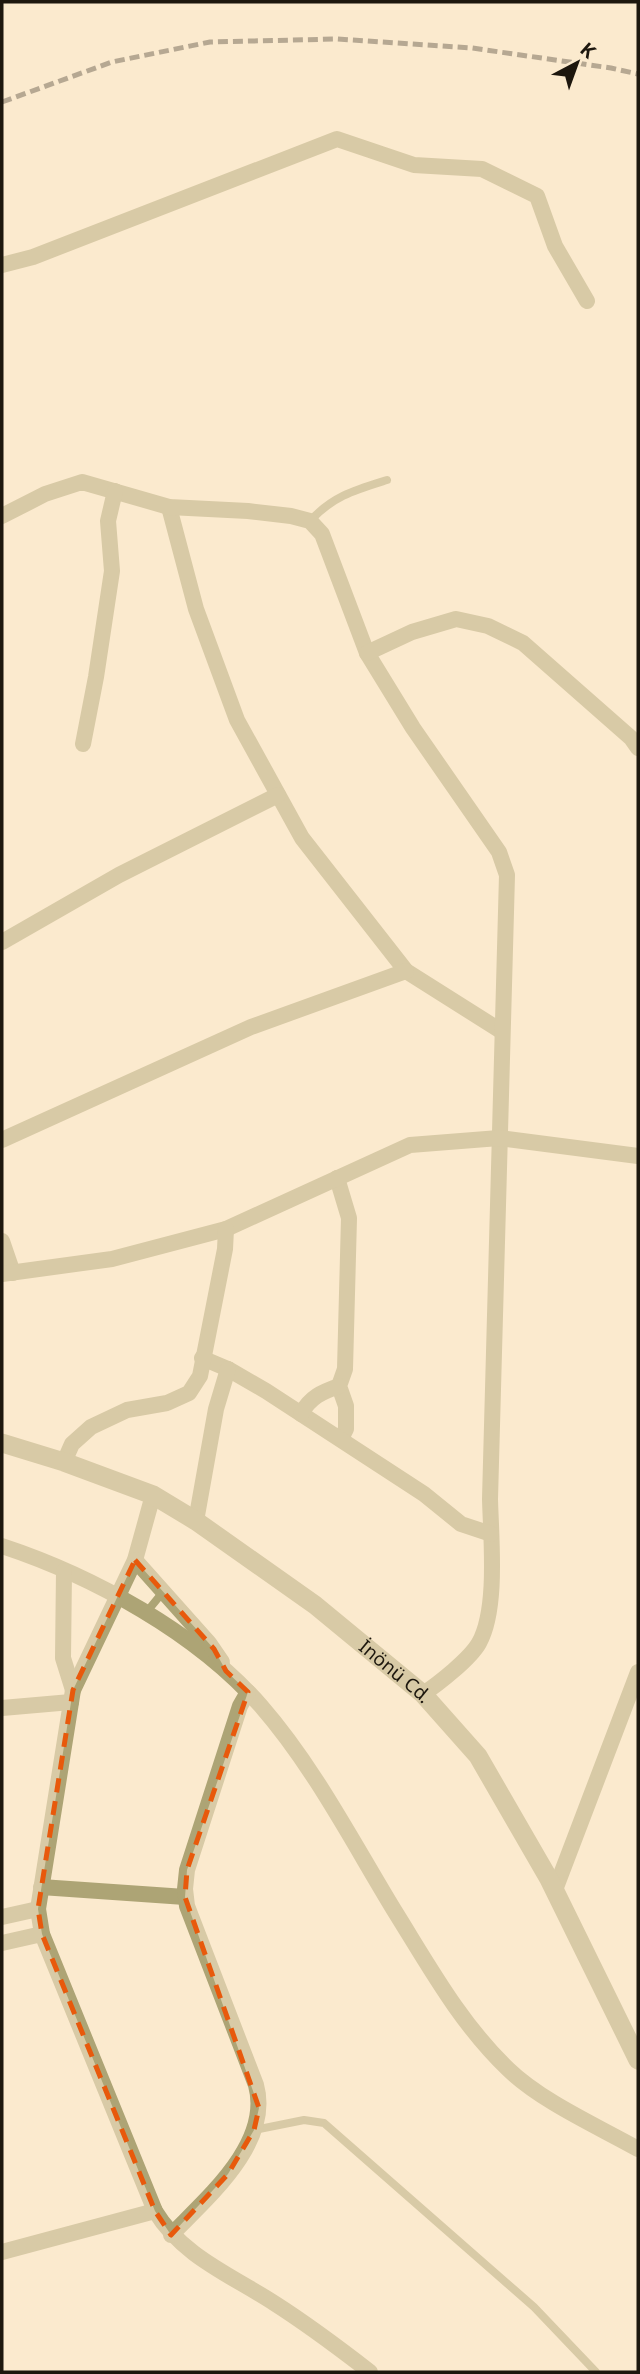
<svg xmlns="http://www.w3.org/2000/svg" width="640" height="2374" viewBox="0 0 640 2374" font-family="'Noto Sans',sans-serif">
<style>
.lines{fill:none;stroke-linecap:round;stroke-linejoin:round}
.service{stroke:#ada475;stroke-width:8}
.minor{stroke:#ada475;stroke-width:16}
.tertiary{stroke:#ada475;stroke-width:19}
.rail{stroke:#635a4b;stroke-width:5;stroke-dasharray:10 5;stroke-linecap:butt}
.marked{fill:none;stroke:#e8590c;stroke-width:5;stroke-dasharray:14 9;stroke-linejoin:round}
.labels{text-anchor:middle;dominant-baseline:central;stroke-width:6;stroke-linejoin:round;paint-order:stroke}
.street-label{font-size:19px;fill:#1d170e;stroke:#fbeace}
</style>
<rect width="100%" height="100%" fill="#fbeace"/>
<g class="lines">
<!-- service -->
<g class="service">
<path d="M310 521C333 496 355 490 387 480"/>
<path d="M145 1614 163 1592"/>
<path d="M254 2130 304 2120 324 2123 534 2307 596 2372"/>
</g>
<!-- minor -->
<g class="minor">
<path d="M2 265 33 257 337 139 414 165 482 169 537 196 555 246 587 301"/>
<path d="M169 507 196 609 237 720 302 838 406 971 501 1031"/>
<path d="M2 516 45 494 82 482 169 507 248 511 291 516 310 521 322 534 367 653 413 728 499 852 507 875 490 1499C491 1539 498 1609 479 1643 470 1659 438 1684 423 1694"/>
<path d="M367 653 412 632 456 619 488 626 523 643 631 738 638 748"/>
<path d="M83 744 96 677 112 571 108 521 115 491"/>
<path d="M2 942 119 875 278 795"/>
<path d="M2 1140 251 1027 406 971"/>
<path d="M337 1178 349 1218 345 1369 339 1386 346 1406V1429L341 1439"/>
<path d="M2 1241 13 1273"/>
<path d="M2 1274 112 1259 226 1229 410 1145 499 1138 638 1156"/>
<path d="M202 1358 228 1369 266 1391 424 1494 461 1524 491 1534"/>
<path d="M301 1414C310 1397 322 1392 339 1386"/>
<path d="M64 1462 72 1444 91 1427 127 1410 167 1403 189 1393 200 1376 225 1249 226 1229"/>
<path d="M153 1495 135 1560 73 1690 38 1909 42 1934 155 2211C182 2256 231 2275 274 2303 307 2324 339 2348 370 2372"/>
<path d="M196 1521 216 1409 228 1369"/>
<path d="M2 1546C93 1576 197 1633 261 1706 314 1767 352 1841 394 1910 429 1966 460 2023 508 2069 541 2101 597 2126 638 2149"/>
<path d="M135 1560 209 1643 222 1662"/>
<path d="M64 1571 63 1658 73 1690"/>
<path d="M2 1708 71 1702"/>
<path d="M41 1887 185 1897"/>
<path d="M555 1890 638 1672"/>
<path d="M2 1917 38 1909"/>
<path d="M2 1943 42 1934"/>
<path d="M171 2235C208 2197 272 2143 256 2085L187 1906 185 1889 187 1870 240 1706 248 1692"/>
<path d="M2 2252 155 2211"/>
</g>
<!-- tertiary -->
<path class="tertiary" id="s1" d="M2 1443 64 1462 153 1495 196 1521 315 1605 423 1694 478 1756 549 1879 638 2060"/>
<!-- rail -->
<path class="rail" d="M2 102 112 62 210 42 337 39 472 48 611 68 638 74"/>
</g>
<!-- marked area -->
<path d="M0 0H640V2374H0ZM135 1560 214 1649 226 1671 248 1692 187 1870 185 1897 259 2108 254 2130 228 2174 171 2235 155 2211 42 1934 38 1909 73 1690Z" fill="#fbeace" fill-opacity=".55" fill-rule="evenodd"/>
<path class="marked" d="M135 1560 214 1649 226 1671 248 1692 187 1870 185 1897 259 2108 254 2130 228 2174 171 2235 155 2211 42 1934 38 1909 73 1690Z"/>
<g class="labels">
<!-- street labels -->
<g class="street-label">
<text stroke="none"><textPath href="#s1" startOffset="460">İnönü Cd.</textPath></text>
</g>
</g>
<!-- border -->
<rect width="640" height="2374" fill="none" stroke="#1d170e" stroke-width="7"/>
<!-- north arrow -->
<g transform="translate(577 63) rotate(41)" stroke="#fbeace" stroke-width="5" paint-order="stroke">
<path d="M0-5L12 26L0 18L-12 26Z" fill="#1d170e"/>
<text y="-10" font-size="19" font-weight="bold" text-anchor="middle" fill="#1d170e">K</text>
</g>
</svg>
